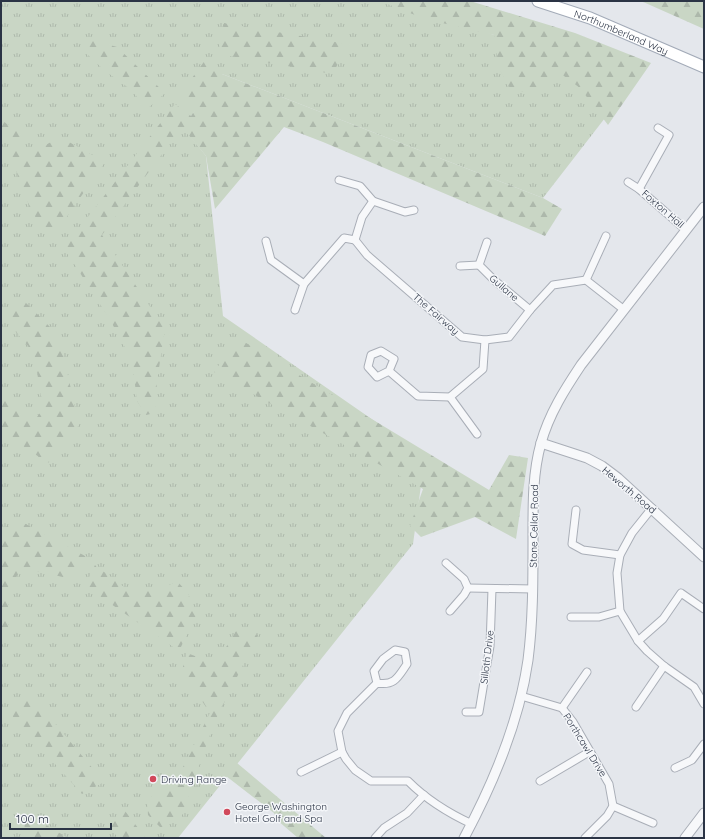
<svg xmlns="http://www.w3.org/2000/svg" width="705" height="839" viewBox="0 0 705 839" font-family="Quicksand,sans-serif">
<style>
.grass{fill:url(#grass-tufts)}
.forest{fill:url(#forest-firs)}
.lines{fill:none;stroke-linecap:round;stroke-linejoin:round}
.minor-casing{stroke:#a9aeb7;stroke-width:9}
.tertiary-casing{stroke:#a9aeb7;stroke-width:11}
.primary-casing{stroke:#a3abb8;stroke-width:13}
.minor{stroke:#f7f8fa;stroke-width:7}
.tertiary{stroke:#f7f8fa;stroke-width:9}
.primary{stroke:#fff;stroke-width:11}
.poi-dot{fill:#d1495b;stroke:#f4f6f9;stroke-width:1.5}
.labels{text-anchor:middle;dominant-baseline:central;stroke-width:3;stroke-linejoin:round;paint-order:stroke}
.street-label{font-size:10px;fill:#2b3445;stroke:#f4f6f9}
.poi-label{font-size:10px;fill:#2b3445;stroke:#f4f6f9;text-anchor:start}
</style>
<defs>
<pattern id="grass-tufts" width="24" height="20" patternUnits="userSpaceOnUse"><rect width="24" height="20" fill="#c9d6c5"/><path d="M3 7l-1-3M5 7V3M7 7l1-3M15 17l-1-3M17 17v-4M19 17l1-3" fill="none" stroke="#adb8ab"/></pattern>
<pattern id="forest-firs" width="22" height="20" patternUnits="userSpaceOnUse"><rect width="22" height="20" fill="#c9d6c5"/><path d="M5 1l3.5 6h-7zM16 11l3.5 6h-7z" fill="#adb8ab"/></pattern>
</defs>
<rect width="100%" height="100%" fill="#e4e7ec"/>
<!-- grass -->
<path class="grass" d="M1 1H405L629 87 543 198 222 74 183 127 206 156 223 316 425 456 413 544 178 838H1Z"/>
<!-- forest -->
<g class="forest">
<path d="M380 1H470L575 33 651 63 608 125 580 88 556 70 531 94 510 88 499 68 494 35 425 19Z"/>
<path d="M641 1H704V29Z"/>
<path d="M224 23 347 44 333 74 218 54Z"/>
<path d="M93 40 117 47 165 93 146 110 133 91 104 70 85 52Z"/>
<path d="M206 59 222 74 543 198 562 209 545 236 323 142 284 127 215 209 206 156 182 127 102 235 165 329 157 381 155 413 146 415 137 401 132 360 109 318 64 248 175 104 191 116 195 110 178 97Z"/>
<path d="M1 120 26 136 10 138 1 136Z"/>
<path d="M60 137 105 162 50 241 30 208 8 149 42 147Z"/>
<path d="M20 297 51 328 62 349 79 425 48 463 1 431V397L34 421 43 409 34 353 3 317Z"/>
<path d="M238 338 489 490 509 455 528 458 516 539 475 517 421 537 410 526 423 489 214 372Z"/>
<path d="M20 521 87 557 76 580 23 568 8 587V634L1 631V529Z"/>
<path d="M95 565 128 590 157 591 177 581 188 593 196 616 179 651 85 586Z"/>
<path d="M237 629 258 635 214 723 182 815 161 828 148 815 147 800 179 775 210 713 192 686 180 677 187 653 216 664Z"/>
<path d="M27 690 104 782 82 794 7 710Z"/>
<path d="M237 763 249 773 326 838H298L277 820 274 813 226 776Z"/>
<path d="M125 811 145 837 144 838H119L108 827Z"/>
<path d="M24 812 68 838H25Z"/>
</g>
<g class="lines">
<defs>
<g id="minor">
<path d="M339 180 360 186 373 201"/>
<path d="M628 182 639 189 669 135 658 128"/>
<path d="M639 189 686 230"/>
<path d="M355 240 367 255 462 337 485 340 509 337 530 310 553 285 586 280 623 309"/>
<path d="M355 240 362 217 373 201 405 212 414 210"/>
<path d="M266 241 271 260 304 284"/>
<path d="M487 242 479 265 494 280 530 310"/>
<path d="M460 266 479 265"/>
<path d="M586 280 606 236"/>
<path d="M295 310 304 284 344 238 355 240"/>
<path d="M389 371 377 377 368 367 371 355 381 351 394 359 389 371 418 396 450 397 483 369 485 340"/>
<path d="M450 397 477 434"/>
<path d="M652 508 632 533 620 555 617 573 620 611 638 641 647 651 664 666 694 687 704 704"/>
<path d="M576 510 572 544 583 550 620 555"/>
<path d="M446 563 464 579 468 588 464 595 450 611"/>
<path d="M468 588 533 589"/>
<path d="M571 617H599L620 611"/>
<path d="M638 641 663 619 681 593 704 609"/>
<path d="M377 683C395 686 398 677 407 664L405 652 395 650 383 659 374 671 377 683 347 713 338 731 342 752 346 759 355 770 371 781H408C427 800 448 813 472 824"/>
<path d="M521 696 562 708 573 722 609 784 613 806 607 816 585 838"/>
<path d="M636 707 664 666"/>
<path d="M562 708 587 672"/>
<path d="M466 712H479L490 646 492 589"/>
<path d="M675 768 692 760 704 744"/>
<path d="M301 772 342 752"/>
<path d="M540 781 589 752"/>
<path d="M613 806 653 823"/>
<path d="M375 838 384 828 407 813 424 795"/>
</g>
<g id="tertiary">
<path d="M541 443 587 458 602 466 618 478 704 557"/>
<path d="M464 838C494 782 519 723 528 660 533 621 533 581 533 542 533 509 532 475 541 443 549 414 565 389 581 365L704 207"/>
<path d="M685 838 704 813"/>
</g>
<g id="primary">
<path id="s1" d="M538 1 590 18 704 67"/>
</g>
</defs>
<!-- minor casing -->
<use href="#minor" class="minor-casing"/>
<!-- tertiary casing -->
<use href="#tertiary" class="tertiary-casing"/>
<!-- primary casing -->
<use href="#primary" class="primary-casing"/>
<!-- minor -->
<use href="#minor" class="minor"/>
<!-- tertiary -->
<use href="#tertiary" class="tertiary"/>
<!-- primary -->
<use href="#primary" class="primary"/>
</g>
<!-- markers -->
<g class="poi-dot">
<circle cx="153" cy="779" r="4"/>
<circle cx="227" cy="812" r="4"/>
</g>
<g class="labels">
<!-- street labels -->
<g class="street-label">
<text stroke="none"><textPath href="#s1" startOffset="89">Northumberland Way</textPath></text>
<text transform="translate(663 209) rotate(41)">Foxton Hall</text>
<text transform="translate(504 288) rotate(41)">Gullane</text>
<text transform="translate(436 314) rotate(41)">The Fairway</text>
<text transform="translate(629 490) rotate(40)">Heworth Road</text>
<text transform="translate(534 526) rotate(-89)">Stone Cellar Road</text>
<text transform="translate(487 657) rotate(-83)">Silloth Drive</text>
<text transform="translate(585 745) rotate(58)">Porthcawl Drive</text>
</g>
<!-- poi labels -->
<g class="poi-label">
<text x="161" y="779">Driving Range</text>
<text x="235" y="806">George Washington<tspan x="235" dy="12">Hotel Golf and Spa</tspan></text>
</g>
</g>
<!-- border -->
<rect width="705" height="839" fill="none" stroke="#2b3445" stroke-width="4"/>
<!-- scale -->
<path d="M10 823v6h101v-6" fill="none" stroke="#2b3445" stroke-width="2"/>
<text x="16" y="823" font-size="12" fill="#2b3445" stroke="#f4f6f9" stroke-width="3" paint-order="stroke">100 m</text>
</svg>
